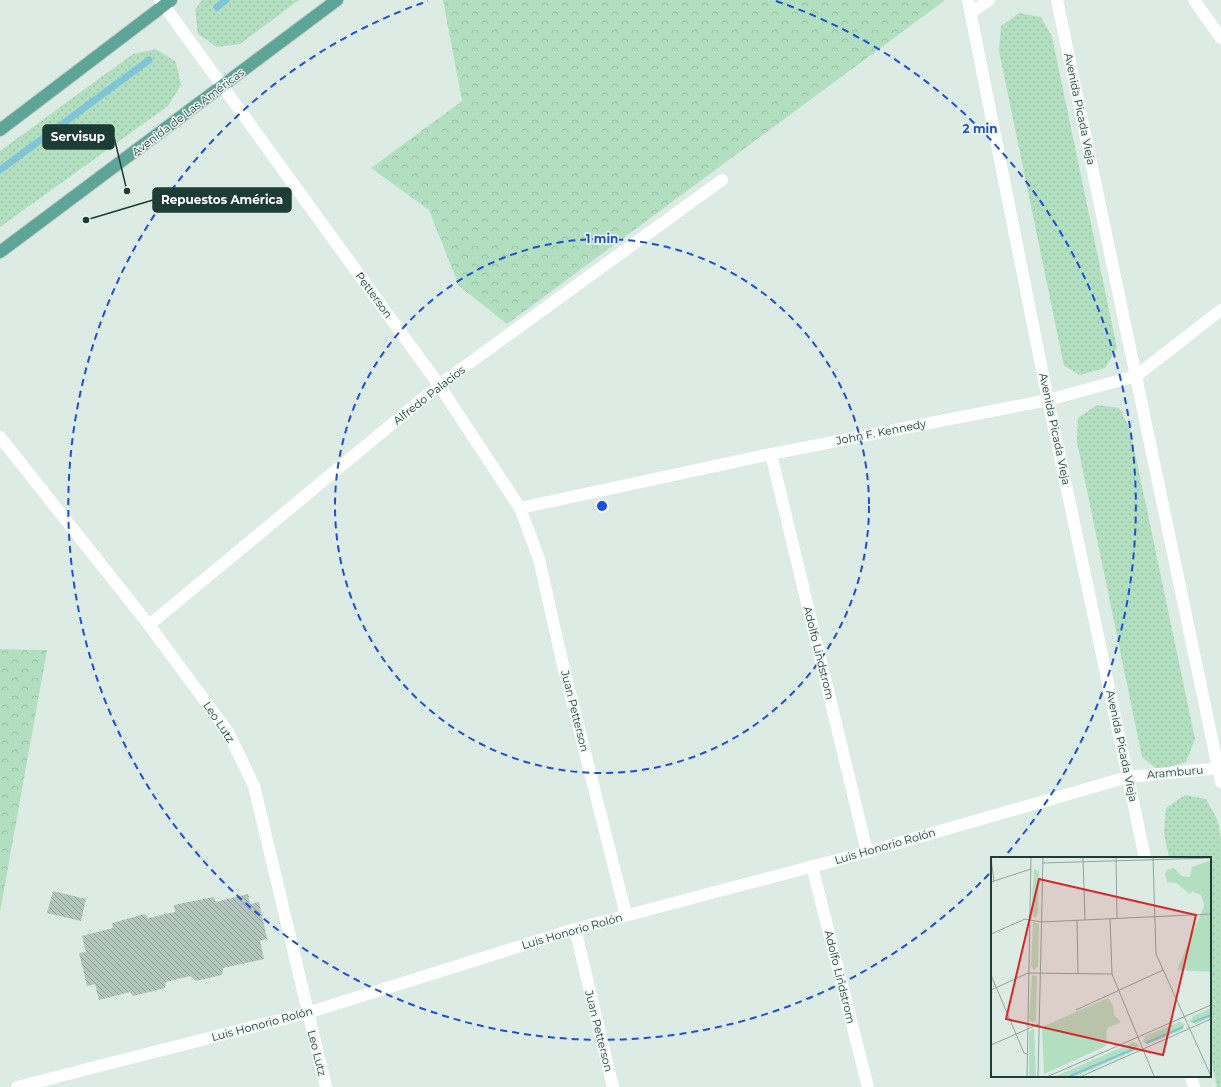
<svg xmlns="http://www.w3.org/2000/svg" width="1221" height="1087" viewBox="0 0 1221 1087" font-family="Montserrat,sans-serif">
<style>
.grass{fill:url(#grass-dots)}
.forest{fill:url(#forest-crowns)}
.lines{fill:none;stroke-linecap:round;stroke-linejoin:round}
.stream{stroke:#7fc5d7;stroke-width:7}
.building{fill:url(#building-back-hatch)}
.primary-casing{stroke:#c0c8c6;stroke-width:14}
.minor{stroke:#fff;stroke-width:12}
.tertiary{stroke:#fff;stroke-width:12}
.primary{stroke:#5da596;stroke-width:12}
.ring{fill:none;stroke:#1d4ed8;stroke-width:2;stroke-dasharray:7 5}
.labels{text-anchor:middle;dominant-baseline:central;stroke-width:3;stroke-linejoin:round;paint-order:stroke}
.street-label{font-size:11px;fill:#1d3c35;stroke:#eef7f3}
.inset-river{fill:none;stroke:#7fc5d7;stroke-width:2}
.inset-road{fill:none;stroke:#90a59f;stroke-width:1}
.view{fill:#d62828;fill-opacity:0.15;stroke:#d62828;stroke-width:2}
.inset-edge{fill:none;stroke:#1d3c35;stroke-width:2}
.centre{fill:#1d4ed8;stroke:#eef7f3;stroke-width:2}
.ring-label{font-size:12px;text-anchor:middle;font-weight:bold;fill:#1d4ed8;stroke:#eef7f3;stroke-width:3;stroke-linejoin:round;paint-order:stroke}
.leader{fill:none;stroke:#1d3c35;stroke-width:1.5}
.callout-dot{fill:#1d3c35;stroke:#eef7f3;stroke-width:1.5}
.callout{fill:#1d3c35;stroke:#1d3c35;stroke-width:1.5}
.callout-label{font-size:12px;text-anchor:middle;font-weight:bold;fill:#fff}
</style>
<defs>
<pattern id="grass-dots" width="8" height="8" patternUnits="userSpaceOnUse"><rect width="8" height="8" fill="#b3dfc1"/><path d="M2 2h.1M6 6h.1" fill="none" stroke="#9ac0a6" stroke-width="1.8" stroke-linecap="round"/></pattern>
<pattern id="forest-crowns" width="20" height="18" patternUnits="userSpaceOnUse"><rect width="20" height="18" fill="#b3dfc1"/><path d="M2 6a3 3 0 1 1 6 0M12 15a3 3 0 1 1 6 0" fill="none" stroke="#9ac0a6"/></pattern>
<pattern id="building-back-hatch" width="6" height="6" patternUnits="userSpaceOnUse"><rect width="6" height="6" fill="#b2c6be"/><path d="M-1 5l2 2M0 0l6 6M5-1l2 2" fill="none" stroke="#90a29b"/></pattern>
</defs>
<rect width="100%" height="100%" fill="#ddebe5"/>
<!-- grass -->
<g class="grass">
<path d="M202 0H299L240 44 217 47 198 34 195 10Z"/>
<path d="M1019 13 1041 17 1052 37 1117 348 1105 368 1080 375 1064 366 999 51 1001 26Z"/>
<path d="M156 49 176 62 181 85 168 106 0 227V151L133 54Z"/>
<path d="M1097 405 1119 408 1130 429 1195 739 1186 762 1158 770 1142 757 1077 442 1078 418Z"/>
<path d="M1185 795 1206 799 1217 819 1221 838V1087H1217L1210 1054V858H1169L1164 833 1166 808Z"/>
</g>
<!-- forest -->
<g class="forest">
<path d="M443 0H944V1L507 324 459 286 429 210 371 168 462 101Z"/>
<path d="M0 649 47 650 0 912Z"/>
</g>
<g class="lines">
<!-- stream -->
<g class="stream">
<path d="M217 7 226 0"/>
<path d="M0 170 149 60"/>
</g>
</g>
<!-- building -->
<g class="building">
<path d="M53 891 86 899 81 921 47 913Z"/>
<path d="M248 894 250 904 259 902 267 939 260 941 264 959 223 968 222 975 196 981 190 976 166 982 165 988 133 996 130 992 99 1000 95 984 87 986 79 953 86 952 82 936 113 928 112 923 145 914 148 918 175 912 174 905 213 897 216 902Z"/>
</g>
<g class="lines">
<defs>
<g id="primary">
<path d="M0 130 171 0"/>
<path d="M0 252 337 0"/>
</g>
</defs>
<!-- primary casing -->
<use href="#primary" class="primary-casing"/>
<!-- minor -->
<g class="minor">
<path d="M160 0 439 385 520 508 539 559 562 661 626 915"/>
<path d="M1194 0 1221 38"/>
<path d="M971 13 989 0"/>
<path d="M0 437 149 625 228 732 254 786 326 1087"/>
<path d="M771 454 867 852"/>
<path d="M520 508 771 454 1048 400 1136 376 1221 310"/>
<path d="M149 625 439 385 722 180"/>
<path d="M812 866 868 1087"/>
<path d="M575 929 613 1087"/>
<path d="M17 1087 307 1013 575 929 867 852 1128 777 1221 768"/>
</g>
<!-- tertiary -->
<g class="tertiary">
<path d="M968 0 1048 400 1145 858"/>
<path d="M1057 0 1221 782"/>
<path d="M1191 1076 1194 1087"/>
</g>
<!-- primary -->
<use href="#primary" class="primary"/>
</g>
<!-- distance rings -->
<g class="ring">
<circle cx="602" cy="506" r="267"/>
<path d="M989 874A534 534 0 1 1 428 1M776 1A534 534 0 0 1 1005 856"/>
</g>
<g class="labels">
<!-- street labels -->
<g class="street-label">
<text transform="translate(1080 109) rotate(78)">Avenida Picada Vieja</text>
<text transform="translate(188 112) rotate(-37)">Avenida de Las Américas</text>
<text transform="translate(374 295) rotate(54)">Petterson</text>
<text transform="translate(429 395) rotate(-38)">Alfredo Palacios</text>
<text transform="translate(1055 429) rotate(78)">Avenida Picada Vieja</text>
<text transform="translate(881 432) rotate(-11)">John F. Kennedy</text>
<text transform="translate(819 653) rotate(76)">Adolfo Lindstrom</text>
<text transform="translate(575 711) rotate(76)">Juan Petterson</text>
<text transform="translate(219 722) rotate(56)">Leo Lutz</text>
<text transform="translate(1122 746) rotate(78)">Avenida Picada Vieja</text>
<text transform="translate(1175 772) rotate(-5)">Aramburu</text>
<text transform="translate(885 846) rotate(-16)">Luis Honorio Rolón</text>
<text transform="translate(572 931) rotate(-16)">Luis Honorio Rolón</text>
<text transform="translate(840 977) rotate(76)">Adolfo Lindstrom</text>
<text transform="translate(262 1024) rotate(-15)">Luis Honorio Rolón</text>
<text transform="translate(599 1031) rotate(76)">Juan Petterson</text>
<text transform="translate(317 1053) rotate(76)">Leo Lutz</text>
</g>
</g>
<!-- overview -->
<g transform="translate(991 857)">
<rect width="220" height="220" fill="#ddebe5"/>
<path d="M43 12 48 14 47 56 44 61 40 57ZM42 65 48 67 47 109 43 113 40 109ZM41 118 46 119 45 162 42 166 38 162ZM220 151V160L205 167 199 165 202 159ZM188 165 194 167 191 173 157 187 152 185 154 179ZM43 171 45 219H38V175ZM143 185 148 188 145 193 85 219H65Z" fill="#b3dfc1"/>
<path d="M220 3V115L186 113 213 49 212 44 210 38 201 34 199 37 185 26 176 25 174 17 176 13 183 11 191 19 199 20 201 10ZM117 141 122 148 123 158 130 165 116 171 115 189 53 217 51 170Z" fill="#b3dfc1"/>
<path class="inset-river" d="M202 165 220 158M155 186 192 170M79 219 145 191"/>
<path class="inset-road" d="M0 1 3 24M92 1 94 63M125 1 126 62M162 1 165 97 220 219M51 6 220 1M0 25 40 12M119 62 121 117 163 219M86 63 87 117M0 77 34 62 50 65 220 57M0 118 33 196 36 197M0 133 37 116 121 117M85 153 172 113M0 188 48 167M36 219 40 1M47 219 52 1M58 219 220 148M91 219 220 162"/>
<path class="view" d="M48 22 205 58 172 198 15 162Z"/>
<rect width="220" height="220" class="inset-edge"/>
</g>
<circle cx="602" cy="506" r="6" class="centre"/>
<g class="ring-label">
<text x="980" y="133">2 min</text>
<text x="602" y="243">1 min</text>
</g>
<!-- callouts -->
<path class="leader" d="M127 191L114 137M86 220L153 200"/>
<g class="callout-dot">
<circle cx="127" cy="191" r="4"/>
<circle cx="86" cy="220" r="4"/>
</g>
<g class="callout">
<rect x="43" y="125" width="71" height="24" rx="4"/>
<rect x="153" y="188" width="138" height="24" rx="4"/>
</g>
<g class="callout-label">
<text x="78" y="141">Servisup</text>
<text x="222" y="204">Repuestos América</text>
</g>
</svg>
